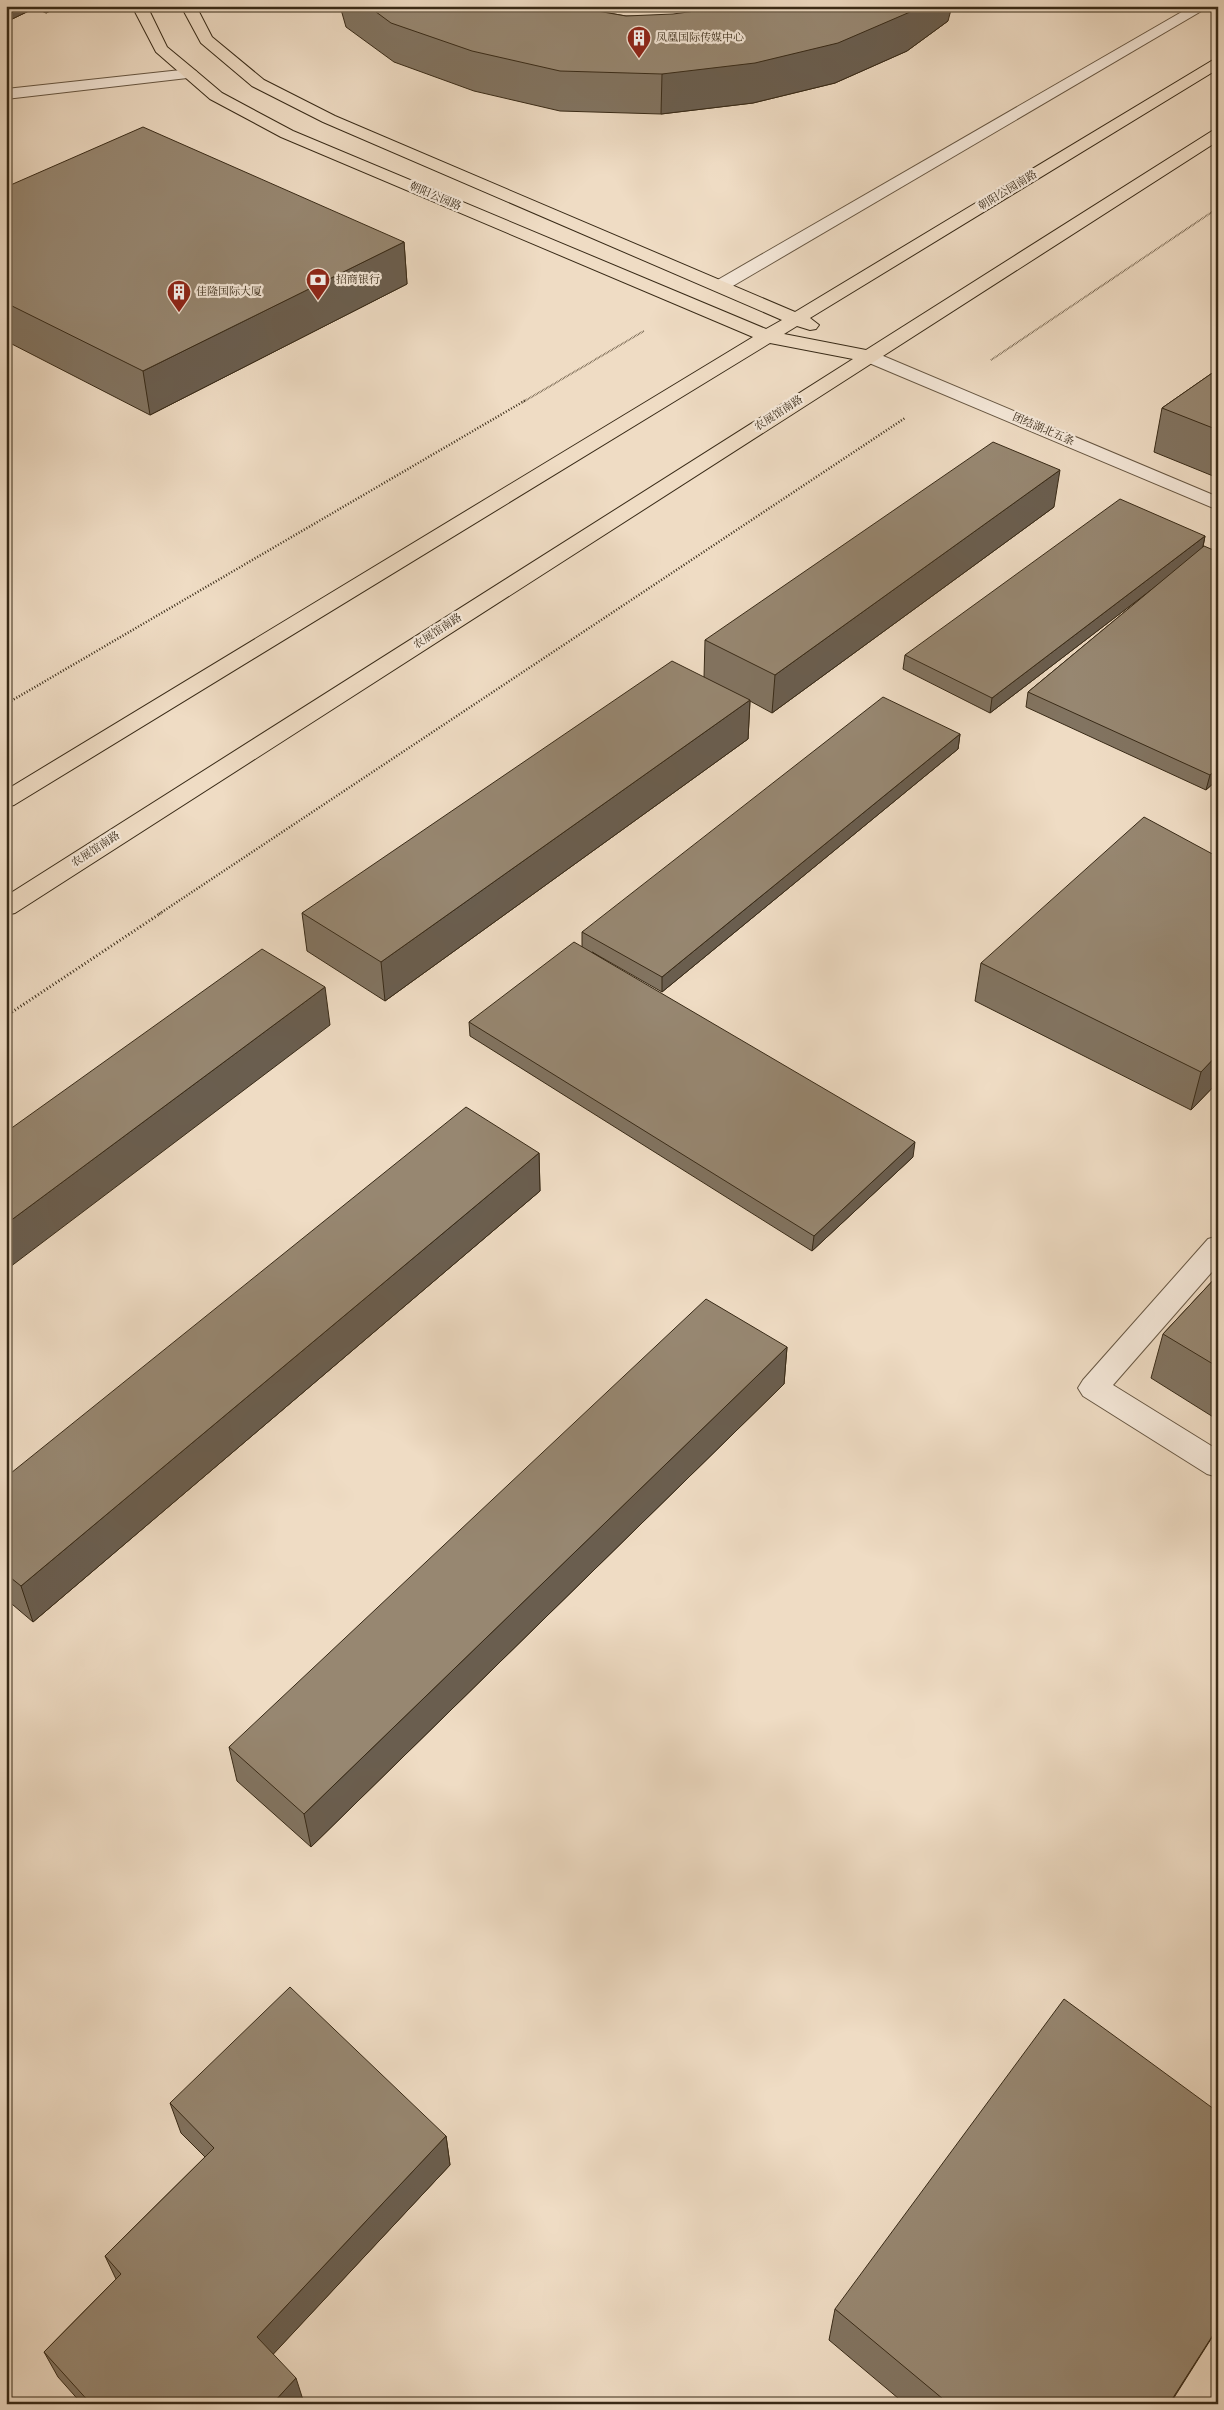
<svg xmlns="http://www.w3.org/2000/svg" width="1224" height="2410" viewBox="0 0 1224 2410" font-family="Vollkorn,'Noto Serif SC',serif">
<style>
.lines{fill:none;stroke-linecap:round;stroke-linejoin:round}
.minor-casing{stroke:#665642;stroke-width:2}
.major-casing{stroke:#382a17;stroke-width:2}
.path-far2{stroke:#382a17;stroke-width:2;stroke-dasharray:0.5 1;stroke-linecap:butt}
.path-far1{stroke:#382a17;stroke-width:2.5;stroke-dasharray:1 2;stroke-linecap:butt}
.path{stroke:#382a17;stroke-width:3;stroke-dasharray:1 2.5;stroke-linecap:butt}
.minor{fill:#f5e8d9;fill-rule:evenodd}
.major{fill:#efdcc4;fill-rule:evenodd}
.wall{fill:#827461;stroke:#382a17}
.shaded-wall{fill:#6a5e4f;stroke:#382a17}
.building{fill:#978771;stroke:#382a17}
.labels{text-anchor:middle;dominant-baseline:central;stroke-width:4.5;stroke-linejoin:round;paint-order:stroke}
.far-poi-label{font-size:11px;fill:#382a17;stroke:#f5e8d9;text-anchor:start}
.far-street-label{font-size:11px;fill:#382a17;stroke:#f5e8d9}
</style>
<rect width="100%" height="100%" fill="#efdcc4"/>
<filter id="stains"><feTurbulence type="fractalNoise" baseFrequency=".004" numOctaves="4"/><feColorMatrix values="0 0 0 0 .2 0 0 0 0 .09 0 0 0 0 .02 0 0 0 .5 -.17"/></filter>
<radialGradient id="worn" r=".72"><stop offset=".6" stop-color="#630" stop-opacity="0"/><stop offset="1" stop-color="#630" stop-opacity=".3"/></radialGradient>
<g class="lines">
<defs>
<g id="minor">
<path d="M1192 6H1210L726 290H714L711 286 714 282Z"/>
<path d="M190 69 196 71 198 74 196 77 6 99V89Z"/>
<path d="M869 350 1218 497V510L862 360 860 356 862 352Z"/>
<path d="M1218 1236V1265L1113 1385 1218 1450V1477L1207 1474 1083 1396 1078 1388 1083 1380 1208 1239Z"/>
</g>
<path id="major" d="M132 6H147L167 47 196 71 222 93 293 131 766 329 782 320 323 122 252 86 201 43 181 6H196L212 37 264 80 335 116 795 312 1218 57V69L810 318 819 325 816 329 810 330 797 326 784 334 866 350 1212 131 1218 129V141L15 913 6 915V896L853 359 770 343 14 805 6 807V790L753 337 281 137 210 99 156 52Z"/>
</defs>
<!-- minor casing -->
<use href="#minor" class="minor-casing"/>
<!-- major casing -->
<use href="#major" class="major-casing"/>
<!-- path-far2 -->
<g class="path-far2">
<path d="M991 360 1218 208"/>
<path d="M523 402 644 331"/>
</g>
<!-- path-far1 -->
<g class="path-far1">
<path d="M6 704 526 400"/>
<path d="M159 914 905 418"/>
</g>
<!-- path -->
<path class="path" d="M6 1016 161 913"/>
<!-- minor -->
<use href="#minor" class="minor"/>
<!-- major -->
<use href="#major" class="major"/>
</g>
<!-- wall -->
<g class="wall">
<path d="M6 6H60L46 13 35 8 6 22Z"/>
<path d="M340 6H575L580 8 626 16 948 21 907 51 835 83 753 103 661 114 560 111 474 91 394 62 346 27Z"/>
<path d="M6 187 404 242 407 284 150 415 6 341Z"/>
<path d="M1218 369V478L1154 452 1162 408Z"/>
<path d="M1054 507 772 713 750 701 748 739 385 1001 307 951 302 913 704 677 705 640Z"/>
<path d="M1205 536 1203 547 1218 552V779L1206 790 1026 707 1028 692 1156 586 990 713 903 669 905 655Z"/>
<path d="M960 734 958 749 662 992 592 952 913 1157 812 1251 470 1036 469 1022 582 947V932Z"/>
<path d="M1218 857V1082L1191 1110 975 1001 981 963Z"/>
<path d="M539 1153 540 1191 33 1622 6 1599V1477Z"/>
<path d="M1218 1275V1420L1151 1378 1163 1334Z"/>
<path d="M787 1347 784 1384 311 1847 237 1781 229 1747Z"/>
<path d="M170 2103 446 2136 450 2165 273 2354 304 2403 303 2404H82L58 2377 44 2352 116 2279 105 2256 205 2157 181 2133Z"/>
<path d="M835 2309 1170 2404H905L829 2340Z"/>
</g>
<!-- shaded-wall -->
<g class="shaded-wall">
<path d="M6 6H34L35 8 6 22Z"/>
<path d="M45 6H60L46 13Z"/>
<path d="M918 6H952L948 21 907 51 835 83 753 103 661 114 662 74Z"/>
<path d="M404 242 407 284 150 415 143 371Z"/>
<path d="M1060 470 1054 507 772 713 775 675Z"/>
<path d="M1205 536 1202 551 990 713 992 698Z"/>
<path d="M750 700 748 739 385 1001 381 962Z"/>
<path d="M960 734 958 749 662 992V977Z"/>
<path d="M1218 768V779L1206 790 1210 775Z"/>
<path d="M325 987 330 1025 6 1270V1224Z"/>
<path d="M1218 1054V1082L1191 1110 1201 1072Z"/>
<path d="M915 1142 913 1157 812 1251 814 1236Z"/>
<path d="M539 1153 540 1191 33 1622 21 1586Z"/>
<path d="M787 1347 784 1384 311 1847 304 1814Z"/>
<path d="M446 2136 450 2165 266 2362 257 2337Z"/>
<path d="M1218 2327V2328L1170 2404H1169Z"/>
<path d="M296 2378 304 2403 303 2404H272Z"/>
</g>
<!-- building -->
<g class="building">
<path d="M368 6H575L580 8 626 16 673 14 718 8 722 6H918L910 12 838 43 755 63 662 74 560 71 472 51 391 23Z"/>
<path d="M143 127 404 242 143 371 6 303V187Z"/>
<path d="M1218 369V430L1162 408Z"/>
<path d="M993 442 1060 470 775 675 705 640Z"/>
<path d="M1120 499 1205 536 992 698 905 655Z"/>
<path d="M1204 546 1218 552V768L1210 775 1028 692Z"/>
<path d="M672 661 750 700 381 962 302 913Z"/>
<path d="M883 697 960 734 662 977 582 932Z"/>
<path d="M1144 817 1218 857V1054L1201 1072 981 963Z"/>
<path d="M574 942 915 1142 814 1236 469 1022Z"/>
<path d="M262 949 325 987 6 1224V1132Z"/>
<path d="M466 1107 539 1153 21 1586 6 1574V1477Z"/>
<path d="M1218 1275V1367L1163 1334Z"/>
<path d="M706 1299 787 1347 304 1814 229 1747Z"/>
<path d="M290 1987 446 2136 257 2337 296 2378 272 2404H91L44 2352 121 2274 105 2256 214 2148 170 2103Z"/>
<path d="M1064 1999 1218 2112V2327L1169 2404H949L835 2309Z"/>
</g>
<!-- icons -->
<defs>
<symbol id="building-pin" viewBox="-11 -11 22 30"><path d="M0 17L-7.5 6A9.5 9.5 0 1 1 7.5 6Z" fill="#8f2418" stroke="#f5e8d9"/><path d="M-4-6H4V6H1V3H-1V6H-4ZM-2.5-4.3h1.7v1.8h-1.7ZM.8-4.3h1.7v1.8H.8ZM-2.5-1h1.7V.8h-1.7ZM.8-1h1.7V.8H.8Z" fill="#fff"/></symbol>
<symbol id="bank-pin" viewBox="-11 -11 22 30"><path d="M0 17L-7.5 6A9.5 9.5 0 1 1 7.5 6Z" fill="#8f2418" stroke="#f5e8d9"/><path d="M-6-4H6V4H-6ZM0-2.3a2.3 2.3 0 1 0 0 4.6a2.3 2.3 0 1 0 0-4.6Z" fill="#fff"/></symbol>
</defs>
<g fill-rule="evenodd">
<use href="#building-pin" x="625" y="24" width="28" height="38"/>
<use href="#bank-pin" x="304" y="266" width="28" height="38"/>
<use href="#building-pin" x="165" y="278" width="28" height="38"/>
</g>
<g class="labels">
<!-- far-poi labels -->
<g class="far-poi-label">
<text x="656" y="38">凤凰国际传媒中心</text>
<text x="336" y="280">招商银行</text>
<text x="196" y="292">佳隆国际大厦</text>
</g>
<!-- far-street labels -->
<g class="far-street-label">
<text transform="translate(1008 191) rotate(-31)">朝阳公园南路</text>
<text transform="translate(435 197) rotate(23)">朝阳公园路</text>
<text transform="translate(779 414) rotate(-33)">农展馆南路</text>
<text transform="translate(1043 430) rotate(23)">团结湖北五条</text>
<text transform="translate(438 632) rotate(-33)">农展馆南路</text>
<text transform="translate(96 850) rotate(-33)">农展馆南路</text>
</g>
</g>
<!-- margin -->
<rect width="1224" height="2410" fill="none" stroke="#efdcc4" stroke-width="25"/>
<rect x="8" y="8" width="1209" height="2395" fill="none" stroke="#382a17" stroke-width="2.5"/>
<rect x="12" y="12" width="1199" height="2385" fill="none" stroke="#382a17"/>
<rect width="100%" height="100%" filter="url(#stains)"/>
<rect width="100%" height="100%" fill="url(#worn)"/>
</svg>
